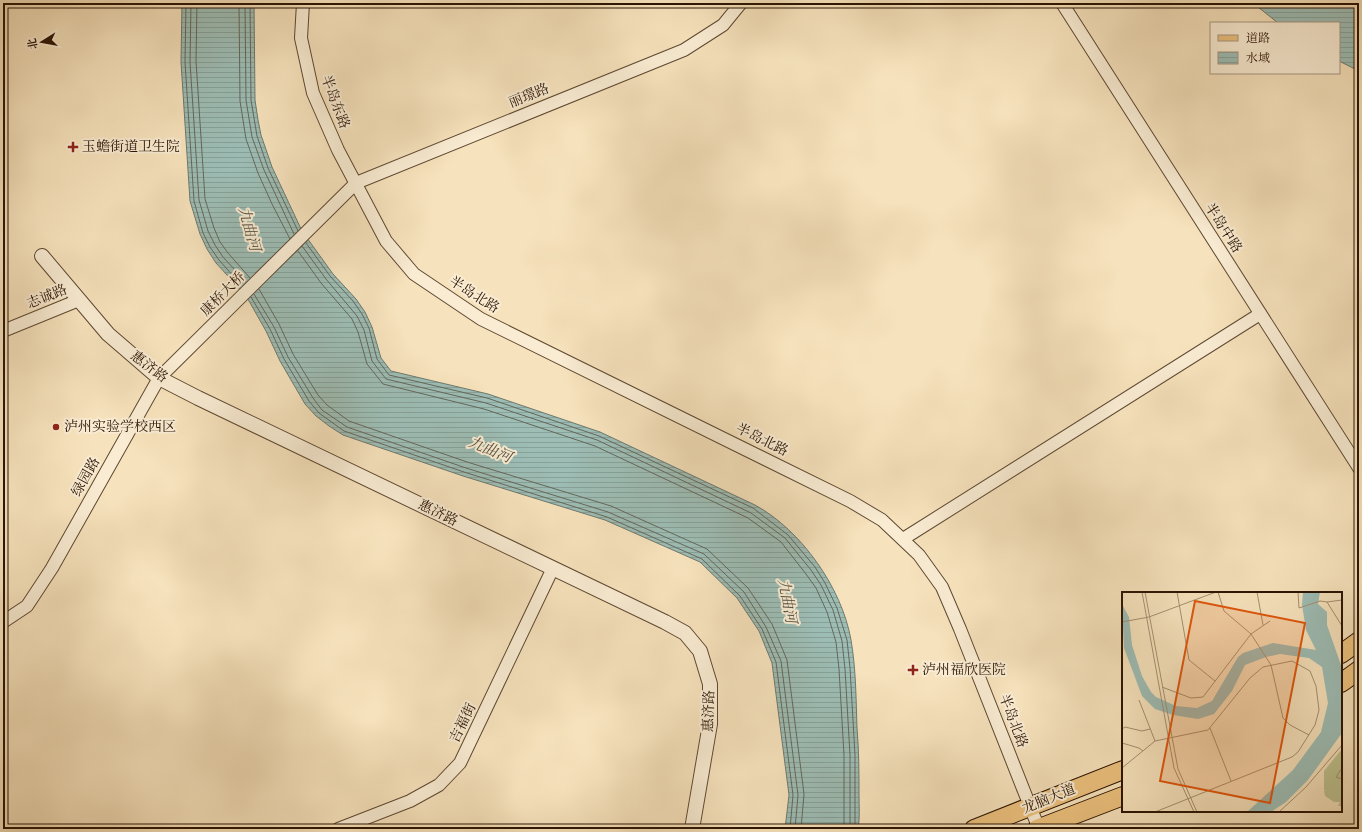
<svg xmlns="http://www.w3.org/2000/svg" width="1362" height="832" viewBox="0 0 1362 832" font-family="'Libre Bodoni','Noto Serif SC',serif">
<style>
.water{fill:url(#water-rules);stroke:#6f796e}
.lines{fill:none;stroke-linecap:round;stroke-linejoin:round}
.shore{stroke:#64685c;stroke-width:1}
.minor-casing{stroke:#5e4831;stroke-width:14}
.tertiary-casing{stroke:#5e4831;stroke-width:16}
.primary-casing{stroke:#2b1403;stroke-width:20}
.minor{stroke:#f9ecd3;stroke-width:12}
.tertiary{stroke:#f9ecd3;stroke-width:14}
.primary{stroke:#ebc17e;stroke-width:18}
.poi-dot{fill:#8f2418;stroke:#f9ecd3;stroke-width:1.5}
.labels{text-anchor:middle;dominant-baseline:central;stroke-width:4;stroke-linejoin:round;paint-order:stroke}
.street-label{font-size:14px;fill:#2b1403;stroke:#f9ecd3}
.poi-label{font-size:14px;fill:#2b1403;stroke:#f9ecd3;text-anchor:start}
.water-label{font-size:15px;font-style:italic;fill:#534f41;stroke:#f9ecd3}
.inset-road{fill:none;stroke:#a59072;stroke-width:1}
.view{fill:#df560c;fill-opacity:0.15;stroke:#df560c;stroke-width:2}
.inset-edge{fill:none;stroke:#2b1403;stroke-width:2}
</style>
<defs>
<pattern id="water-rules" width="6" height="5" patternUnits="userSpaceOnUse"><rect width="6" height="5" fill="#9dbdb5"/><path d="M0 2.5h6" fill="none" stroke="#87a29a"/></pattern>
</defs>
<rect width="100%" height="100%" fill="#f6e2bc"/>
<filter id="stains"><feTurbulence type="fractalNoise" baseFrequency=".005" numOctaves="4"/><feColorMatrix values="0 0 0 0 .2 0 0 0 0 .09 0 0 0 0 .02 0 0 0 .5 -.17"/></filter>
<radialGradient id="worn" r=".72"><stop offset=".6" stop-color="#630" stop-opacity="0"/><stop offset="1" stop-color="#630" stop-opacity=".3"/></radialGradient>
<!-- water -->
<g class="water">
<path d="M182 3H254L255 100 258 120 261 135 272 167 302 231 333 274 356 299 365 312 372 327 381 358 391 371 488 394 600 432 755 505C801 530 842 588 851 640 856 669 856 699 857 728 859 751 859 773 859 795 859 807 860 818 858 829H785L789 795 772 663 759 631 737 598 700 562 605 520 463 476 343 435 329 426 316 416 305 404 280 361 266 331 249 301 238 287 216 263 207 249 200 234 190 201 181 62Z"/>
<path d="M1253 3H1359V71L1339 61V23H1278Z"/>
</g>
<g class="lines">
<!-- shore -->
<g class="shore">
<path d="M186 3 185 62 194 201 203 233 210 247 219 260 242 286"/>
<path d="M191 3 190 62 199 200 208 231 215 245 223 257 246 282"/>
<path d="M197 3 196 61 205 199 214 228 220 242 228 253 250 278"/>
<path d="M239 3 240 101 246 139 258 173 272 204 290 239"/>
<path d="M245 3 246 100 252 137 264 170 294 234"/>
<path d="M250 3 251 100 257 136 268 168 298 231"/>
<path d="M306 243 330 276 353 301 362 314 369 328 377 359 389 375 487 398 599 436 753 508 788 535 815 567 825 583 837 608 847 640 850 668 855 755V829"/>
<path d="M302 246 326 279 357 316 364 330 372 361 386 379 486 403 597 440 751 513 785 538 811 570 821 585 833 610 842 641 845 669 850 755V829"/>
<path d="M298 251 321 283 352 319 358 332 367 364 383 384 484 409 595 446 748 518 781 542 806 574 816 588 827 612 836 642 839 669 844 755V829"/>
<path d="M259 289 279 324 293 354 318 395 327 405 349 421 467 462 611 506 707 549 748 588 772 624 787 660 804 794 801 829"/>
<path d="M254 294 274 327 288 357 313 398 322 410 347 427 466 468 608 512 704 554 744 592 766 627 781 661 798 795 795 829"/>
<path d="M251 297 270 329 284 359 309 401 319 413 344 431 464 472 607 517 702 559 740 596 762 629 776 662 793 795 790 829"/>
</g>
<defs>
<g id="minor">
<path d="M303 3 301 38 313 93 338 150 386 241 414 274 481 319 850 501 882 520 919 555 942 587 960 629 1039 829"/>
<path d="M1062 3 1359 468"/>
<path d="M3 331 79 300"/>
<path d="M903 539 1260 314"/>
<path d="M3 622 27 606 52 568 159 378 356 183 684 50 723 25 741 3"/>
<path d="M338 829 410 801 439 785 460 763 553 568"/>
</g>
<path id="tertiary" d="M42 256 108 334 159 378 198 398 665 622 685 633 700 651 710 684V724L692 829"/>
<g id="primary">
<path d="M1341 654 1359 641"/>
<path d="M1341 683 1359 670"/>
<path d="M974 829 1123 770"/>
<path d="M1037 829 1123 796"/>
</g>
</defs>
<!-- minor casing -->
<use href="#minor" class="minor-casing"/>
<!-- tertiary casing -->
<use href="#tertiary" class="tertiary-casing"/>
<!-- primary casing -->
<use href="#primary" class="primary-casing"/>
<!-- minor -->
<use href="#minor" class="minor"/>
<!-- tertiary -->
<use href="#tertiary" class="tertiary"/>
<!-- primary -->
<use href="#primary" class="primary"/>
</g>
<!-- markers -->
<g class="poi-dot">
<path d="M71 141h4v4h4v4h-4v4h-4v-4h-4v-4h4z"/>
<circle cx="56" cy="427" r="4"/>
<path d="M911 664h4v4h4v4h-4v4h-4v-4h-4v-4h4z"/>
</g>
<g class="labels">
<!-- street labels -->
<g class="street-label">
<text transform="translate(529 96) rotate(-22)">丽璟路</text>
<text transform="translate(335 102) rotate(69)">半岛东路</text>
<text transform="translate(1223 228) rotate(57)">半岛中路</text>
<text transform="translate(223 294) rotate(-45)">康桥大桥</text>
<text transform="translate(474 295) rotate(32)">半岛北路</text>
<text transform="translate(47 297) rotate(-22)">志诚路</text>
<text transform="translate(149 367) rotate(37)">惠济路</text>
<text transform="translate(762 440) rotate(26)">半岛北路</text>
<text transform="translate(86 477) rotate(-61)">绿园路</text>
<text transform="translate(438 513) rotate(26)">惠济路</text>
<text transform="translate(709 711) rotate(-88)">惠济路</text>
<text transform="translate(1013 721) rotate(69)">半岛北路</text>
<text transform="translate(463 723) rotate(-64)">吉福街</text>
<text transform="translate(1049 799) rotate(-22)">龙脑大道</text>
</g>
<!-- poi labels -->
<g class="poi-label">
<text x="82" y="147">玉蟾街道卫生院</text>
<text x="64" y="427">泸州实验学校西区</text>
<text x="922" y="670">泸州福欣医院</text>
</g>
<!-- water labels -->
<g class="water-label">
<text transform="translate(249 229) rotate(74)">九曲河</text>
<text transform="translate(490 450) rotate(22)">九曲河</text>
<text transform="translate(787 601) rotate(79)">九曲河</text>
</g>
</g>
<!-- overview -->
<g transform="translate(1122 592)">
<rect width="220" height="220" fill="#f6e2bc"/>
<path d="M220 157V214H216L218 210H212L203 204 202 199 204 198H202V179Z" fill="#bdc390"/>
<path d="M181 0H198L196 12 205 20V33L220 76V141L186 188 164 210 149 220H125L171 178 199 140 206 111 200 75 187 66 158 62 144 65 123 73 110 99 92 122 76 127 51 123 33 117 20 104 2 56 0 12 7 25 10 53 20 84 29 100 34 105 54 114 75 116 90 109 116 65 121 61 151 51 194 58 184 38 180 13Z" fill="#9dbdb5"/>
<path class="inset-road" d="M20 0 52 176 72 220M23 0 56 177 75 220M55 0 67 68 93 89M96 0 102 19 129 42 149 73 161 126 168 133 187 143M135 0 141 33M176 0 177 16 198 9 205 10 220 34M205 10 220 8M0 30 27 25 94 0M40 95 69 106 81 105 129 42 148 29M17 108 33 149M88 136 109 189M0 137 3 135 20 139 28 137M0 151 17 156 21 159M0 176 33 149 86 138 128 86 141 75 170 69 188 79 194 94 197 118 193 133 176 160 170 165 33 220M220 176 214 185 220 187M157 220 184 195 220 153"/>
<path class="view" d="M73 9 183 31 148 211 38 189Z"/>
<rect width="220" height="220" class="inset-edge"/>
</g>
<!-- margin -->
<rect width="1362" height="832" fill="none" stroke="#f6e2bc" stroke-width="16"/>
<rect x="4" y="4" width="1354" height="824" fill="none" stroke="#2b1403" stroke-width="2"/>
<rect x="8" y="8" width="1346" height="816" fill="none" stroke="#2b1403"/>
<!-- legend -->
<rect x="1210" y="22" width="130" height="52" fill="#f9ecd3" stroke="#a79680"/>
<rect x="1218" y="35" width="20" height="6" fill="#ebc17e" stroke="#a79680"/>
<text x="1246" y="42" font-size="12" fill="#2b1403">道路</text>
<rect x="1218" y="52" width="20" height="12" fill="url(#water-rules)" stroke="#a79680"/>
<text x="1246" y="62" font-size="12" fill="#2b1403">水域</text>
<!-- north arrow -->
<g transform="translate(42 42) rotate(259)" stroke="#f9ecd3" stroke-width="3" paint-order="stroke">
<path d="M0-3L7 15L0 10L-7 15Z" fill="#2b1403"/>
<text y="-6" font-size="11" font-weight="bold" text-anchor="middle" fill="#2b1403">北</text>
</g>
<rect width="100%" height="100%" filter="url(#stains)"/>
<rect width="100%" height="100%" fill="url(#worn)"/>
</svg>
